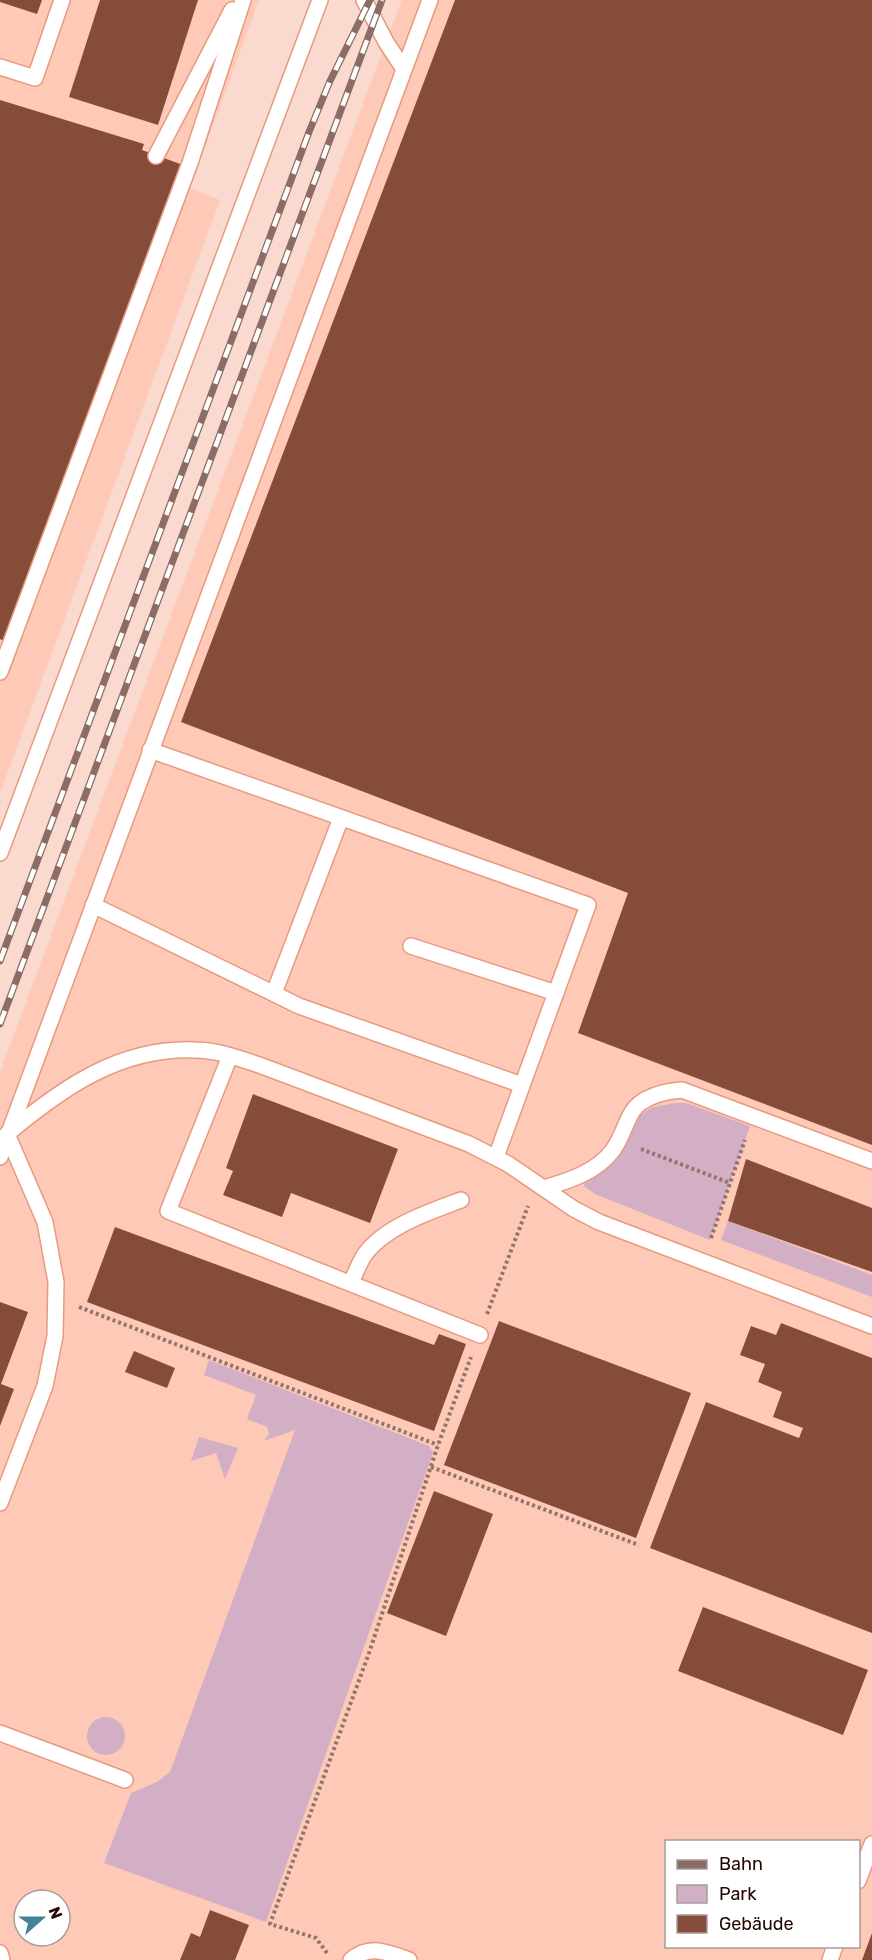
<svg xmlns="http://www.w3.org/2000/svg" width="872" height="1960" viewBox="0 0 872 1960" font-family="Rubik,sans-serif">
<style>
.built{fill:#fec9b7;fill-rule:evenodd}
.green{fill:#d2afc5}
.building{fill:#854d39}
.lines{fill:none;stroke-linecap:round;stroke-linejoin:round}
.service-casing{stroke:#e79a80;stroke-width:18}
.path{stroke:#92746c;stroke-width:4;stroke-dasharray:3 3;stroke-linecap:butt}
.service{stroke:#fff;stroke-width:15}
.rail-casing{stroke:#8b6d65;stroke-width:7}
.rail{stroke:#fff;stroke-width:4.5;stroke-dasharray:14;stroke-linecap:butt}
</style>
<rect width="100%" height="100%" fill="#fad9ce"/>
<!-- built -->
<g class="built">
<path d="M0 0H259L190 188 220 200 0 793Z"/>
<path d="M402 0H872V1960H0V1072ZM666 1842H858V1946H666ZM24 1900H60V1936H24Z"/>
</g>
<!-- green -->
<g class="green">
<path d="M676 1103H686L750 1126 710 1240 595 1194 584 1186 585 1182 610 1166 622 1152 640 1115 653 1107Z"/>
<path d="M728 1221 872 1275V1297L721 1240Z"/>
<path d="M209 1360 429 1446 433 1453 266 1922 104 1863 131 1793 157 1782 170 1772 295 1430 264 1441 269 1434 267 1427 247 1419 256 1395 204 1375Z"/>
<path d="M199 1437 238 1448 225 1479 216 1453 191 1461Z"/>
<circle cx="106" cy="1736" r="19"/>
</g>
<!-- building -->
<g class="building">
<path d="M0 0H42L37 14 0 2Z"/>
<path d="M100 0H198L158 125 69 97Z"/>
<path d="M455 0H872V1145L578 1033 628 893 181 722Z"/>
<path d="M0 100 144 144 142 150 183 165 4 641 0 639Z"/>
<path d="M253 1094 398 1149 370 1223 291 1193 282 1217 223 1195 233 1171 226 1168Z"/>
<path d="M746 1159 872 1208V1272L728 1221Z"/>
<path d="M115 1227 434 1345 439 1334 466 1344 434 1431 87 1302Z"/>
<path d="M0 1302 28 1312 1 1384 14 1389 0 1426Z"/>
<path d="M499 1321 691 1393 636 1538 444 1465Z"/>
<path d="M781 1323 872 1358V1633L650 1548 706 1402 799 1438 803 1428 773 1417 782 1392 758 1382 765 1364 740 1355 751 1326 776 1335Z"/>
<path d="M134 1351 175 1368 167 1388 125 1372Z"/>
<path d="M434 1491 493 1514 446 1636 387 1613Z"/>
<path d="M703 1607 868 1670 843 1735 678 1671Z"/>
<path d="M210 1910 249 1925 235 1960H180L191 1933 200 1937Z"/>
<path d="M872 1933V1960H862Z"/>
</g>
<g class="lines">
<defs>
<g id="service">
<path d="M364 0 386 42 403 68"/>
<path d="M0 67 35 78 62 0"/>
<path d="M156 156 232 10"/>
<path d="M0 672 190 163 243 0"/>
<path d="M150 750 588 905 496 1157"/>
<path d="M0 853 320 0"/>
<path d="M93 905 299 1006 522 1085"/>
<path d="M411 946 556 993"/>
<path d="M274 993 341 818"/>
<path d="M230 1056 168 1211 480 1335"/>
<path d="M0 1157 430 0"/>
<path d="M544 1188C568 1181 597 1172 613 1150 621 1139 625 1124 632 1112 641 1097 665 1091 682 1090L872 1161"/>
<path d="M351 1283C355 1274 359 1263 365 1254 386 1226 429 1212 461 1200"/>
<path d="M0 1503 45 1386 55 1336 56 1282 45 1222 7 1134C62 1088 120 1047 195 1050 218 1050 241 1059 262 1066L469 1144 508 1164 574 1209 599 1222 872 1326"/>
<path d="M0 1733 125 1780"/>
<path d="M858 1881 872 1844"/>
<path d="M0 1953 2 1960"/>
<path d="M351 1960C369 1944 388 1952 409 1960"/>
<path d="M830 1960 835 1946"/>
</g>
</defs>
<!-- service casing -->
<use href="#service" class="service-casing"/>
<!-- path -->
<g class="path">
<path d="M641 1149 730 1183"/>
<path d="M711 1238 745 1140"/>
<path d="M79 1307 438 1445"/>
<path d="M487 1314 528 1206"/>
<path d="M431 1467 639 1545"/>
<path d="M327 1953 316 1938 270 1924 369 1653 438 1445 471 1357"/>
</g>
<!-- service -->
<use href="#service" class="service"/>
<defs>
<g id="rail">
<path d="M0 961 309 132 330 81 370 0"/>
<path d="M0 1024 382 0"/>
</g>
</defs>
<!-- rail casing -->
<use href="#rail" class="rail-casing"/>
<!-- rail -->
<use href="#rail" class="rail"/>
</g>
<!-- legend -->
<rect x="665" y="1840" width="195" height="108" fill="#ffffff" stroke="#a79c99" stroke-width="1.5"/>
<rect x="677" y="1860" width="30" height="9" fill="#8b6d65" stroke="#a79c99" stroke-width="1.5"/>
<text x="719" y="1870" font-size="18" fill="#220701">Bahn</text>
<rect x="677" y="1885" width="30" height="18" fill="#d2afc5" stroke="#a79c99" stroke-width="1.5"/>
<text x="719" y="1900" font-size="18" fill="#220701">Park</text>
<rect x="677" y="1915" width="30" height="18" fill="#854d39" stroke="#a79c99" stroke-width="1.5"/>
<text x="719" y="1930" font-size="18" fill="#220701">Gebäude</text>
<!-- north arrow -->
<g transform="translate(42 1918) rotate(69)"><circle r="28" fill="#ffffff" stroke="#a79c99" stroke-width="1.5"/>
<path d="M0-4.5L10 22L0 15L-10 22Z" fill="#438397"/>
<text y="-9" font-size="16" font-weight="bold" text-anchor="middle" fill="#220701">N</text>
</g>
</svg>
